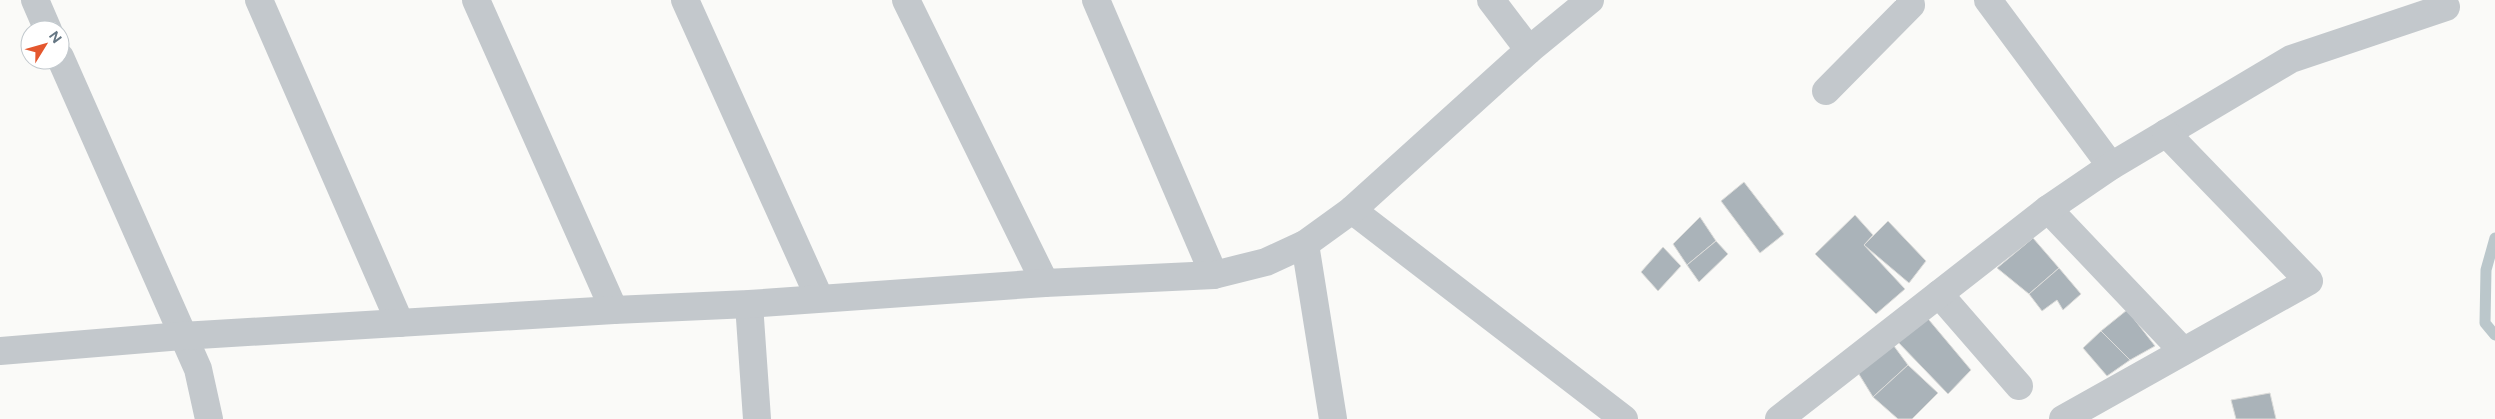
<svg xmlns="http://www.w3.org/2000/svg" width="2495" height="419" viewBox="0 0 2495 419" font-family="Figtree,sans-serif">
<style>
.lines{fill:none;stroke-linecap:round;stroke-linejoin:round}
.stream{stroke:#bbc7cb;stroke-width:11}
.building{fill:#aab3b9;stroke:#dcdcda}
.minor{stroke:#c3c8cc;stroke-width:28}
</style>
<rect width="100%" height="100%" fill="#fafaf8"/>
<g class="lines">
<!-- stream -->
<path class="stream" d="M2495 238 2486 270 2485 323 2495 335"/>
</g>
<!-- building -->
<g class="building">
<path d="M1744 182 1784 234 1760 253 1721 201Z"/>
<path d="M1855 215 1873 235 1864 245 1905 289 1876 314 1815 254Z"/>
<path d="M1700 217 1716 241 1687 265 1673 244Z"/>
<path d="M1888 221 1926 261 1909 283 1864 245Z"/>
<path d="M2033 238 2059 268 2029 294 1997 268Z"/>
<path d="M1716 241 1728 254 1699 282 1687 265Z"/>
<path d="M1663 247 1681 266 1658 291 1641 272Z"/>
<path d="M2059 268 2081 294 2063 310 2057 300 2042 311 2029 294Z"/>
<path d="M2127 310 2155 346 2130 360 2101 331Z"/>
<path d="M1924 314 1971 370 1948 394 1896 340Z"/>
<path d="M2101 331 2130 360 2107 376 2083 348Z"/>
<path d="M1891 342 1908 365 1873 397 1857 371Z"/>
<path d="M1908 365 1938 393 1912 419H1898L1873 397Z"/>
<path d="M2270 393 2276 419H2236L2231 400Z"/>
</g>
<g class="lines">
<!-- minor -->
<g class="minor">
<path d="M35 0 48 30"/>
<path d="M259 0 400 323"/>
<path d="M476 0 614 310"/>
<path d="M685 0 819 297"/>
<path d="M906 0 1045 283"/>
<path d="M1096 0 1214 275"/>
<path d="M1491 0 1529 50"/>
<path d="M1988 0 2111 166"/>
<path d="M60 57 198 369 209 419"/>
<path d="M1826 91 1911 5 1910 0"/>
<path d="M2048 209 2183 351"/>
<path d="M1352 210 1624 419"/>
<path d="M1305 244 1333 419"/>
<path d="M1939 294 2019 386"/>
<path d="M749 304 757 419"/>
<path d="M0 351 182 336 614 310 749 304 1045 283 1214 275 1266 262 1305 244 1352 210 1529 50 1590 0"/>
<path d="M1779 419 2048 209 2111 166 2291 59 2446 7"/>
<path d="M2063 419 2309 281 2166 133"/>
</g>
</g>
<!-- north arrow -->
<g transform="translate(45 45) rotate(53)"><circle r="24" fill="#ffffff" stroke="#c1c8cd"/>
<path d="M0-4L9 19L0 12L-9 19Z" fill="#e4572e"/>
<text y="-8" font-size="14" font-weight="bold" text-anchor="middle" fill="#657683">N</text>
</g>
</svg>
